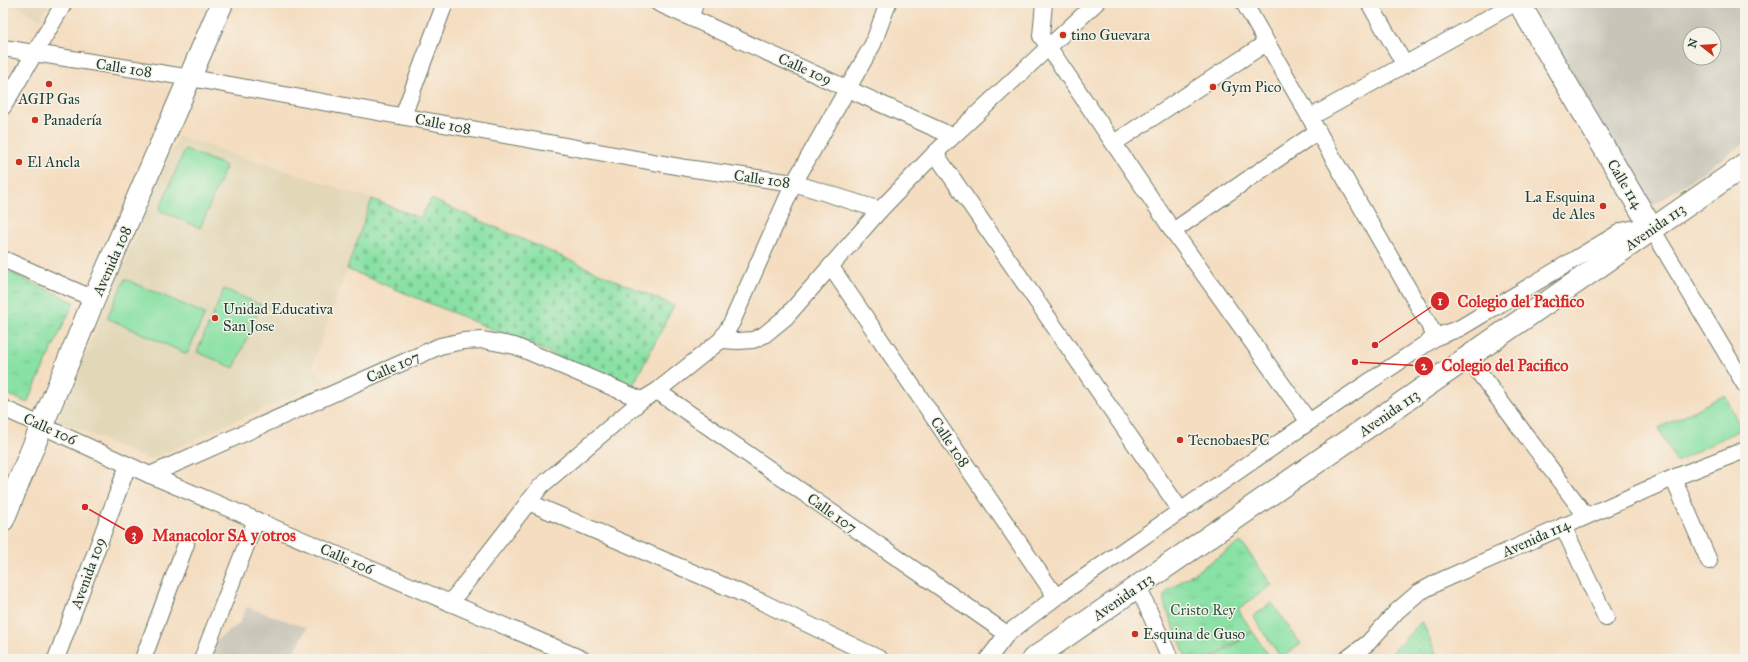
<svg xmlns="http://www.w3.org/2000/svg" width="1748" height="662" viewBox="0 0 1748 662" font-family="'IM FELL Great Primer',serif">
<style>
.built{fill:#e2d7b7}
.industrial{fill:#c8c4b8;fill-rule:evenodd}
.grass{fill:url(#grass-dots);stroke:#548f6c}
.cemetery{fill:url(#cemetery-stones);stroke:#548f6c}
.park{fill:url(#park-tufts);stroke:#548f6c}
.pitch{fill:#89e1a5;stroke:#548f6c}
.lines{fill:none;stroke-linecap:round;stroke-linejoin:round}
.street-casing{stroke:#6a7565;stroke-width:18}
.secondary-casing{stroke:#6a7565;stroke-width:24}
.primary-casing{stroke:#6a7565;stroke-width:24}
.street{stroke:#fff;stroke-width:16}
.secondary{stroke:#fff;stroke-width:22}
.primary{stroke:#fff;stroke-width:22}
.poi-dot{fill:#c8321e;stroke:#f7f3e8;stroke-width:1.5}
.labels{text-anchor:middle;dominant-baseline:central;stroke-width:3;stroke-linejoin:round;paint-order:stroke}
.poi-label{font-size:15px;fill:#1f3d34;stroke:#f7f3e8;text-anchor:start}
.street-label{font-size:15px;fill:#1f3d34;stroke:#f7f3e8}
.park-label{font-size:15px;fill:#345e4b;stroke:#f7f3e8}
.leader{fill:none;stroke:#d62828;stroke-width:1.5}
.callout-dot{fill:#d62828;stroke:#f7f3e8;stroke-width:1.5}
.mark-label{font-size:12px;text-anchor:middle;font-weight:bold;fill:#fff}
.callout-label{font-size:16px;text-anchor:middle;font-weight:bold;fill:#d62828;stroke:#f7f3e8;stroke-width:3;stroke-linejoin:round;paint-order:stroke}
</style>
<defs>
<pattern id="grass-dots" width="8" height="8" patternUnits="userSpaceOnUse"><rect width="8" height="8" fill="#89e1a5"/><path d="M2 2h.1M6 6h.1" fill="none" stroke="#76c28f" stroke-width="1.8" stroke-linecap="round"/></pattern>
<pattern id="cemetery-stones" width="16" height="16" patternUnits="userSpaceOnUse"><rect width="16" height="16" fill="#89e1a5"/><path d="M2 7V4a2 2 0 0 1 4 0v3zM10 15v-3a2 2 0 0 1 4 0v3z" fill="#76c28f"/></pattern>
<pattern id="park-tufts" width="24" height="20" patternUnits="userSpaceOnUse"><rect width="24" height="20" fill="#89e1a5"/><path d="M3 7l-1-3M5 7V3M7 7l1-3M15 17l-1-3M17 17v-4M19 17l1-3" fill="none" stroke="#76c28f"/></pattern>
</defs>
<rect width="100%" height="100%" fill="#f7f3e8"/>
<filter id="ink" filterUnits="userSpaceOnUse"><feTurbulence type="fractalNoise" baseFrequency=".025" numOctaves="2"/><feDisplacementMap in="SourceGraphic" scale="8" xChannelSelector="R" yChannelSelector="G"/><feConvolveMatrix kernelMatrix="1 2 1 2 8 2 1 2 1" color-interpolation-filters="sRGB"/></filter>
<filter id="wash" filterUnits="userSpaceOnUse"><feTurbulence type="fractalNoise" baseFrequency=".012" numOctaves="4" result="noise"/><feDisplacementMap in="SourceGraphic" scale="16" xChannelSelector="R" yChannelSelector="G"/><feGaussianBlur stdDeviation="0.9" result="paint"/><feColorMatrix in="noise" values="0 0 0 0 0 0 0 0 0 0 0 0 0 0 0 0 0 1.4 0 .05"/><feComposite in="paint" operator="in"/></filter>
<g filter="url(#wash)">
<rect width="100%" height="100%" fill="#f4ddc0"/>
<!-- built -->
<g class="built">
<path d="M12 3H49L40 19Z"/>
<path d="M178 136 372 199 312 366 325 381 149 460 58 420Z"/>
</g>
<!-- industrial -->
<g class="industrial">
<path d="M1529 3H1745V143L1651 207ZM1690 34H1714V58H1690Z"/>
<path d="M247 607 307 628 291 659H196L211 644 239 624Z"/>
</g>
<!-- grass -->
<path class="grass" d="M1422 621 1438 659H1386Z"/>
<!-- cemetery -->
<path class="cemetery" d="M372 199 420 218 431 199 674 306 632 387 347 269Z"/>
<!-- park -->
<g class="park">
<path d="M3 269 74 302 27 403 3 392Z"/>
<path d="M1241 542 1272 585 1238 609 1252 631 1209 659H1187L1164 604V597L1168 590Z"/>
</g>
<!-- pitch -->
<g class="pitch">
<path d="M185 149 226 166 200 228 159 210Z"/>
<path d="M125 279 205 314 187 354 107 318Z"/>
<path d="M224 289 261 305 234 368 197 352Z"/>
<path d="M1725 395 1741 429 1676 462 1659 428Z"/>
<path d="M1272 603 1301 644 1281 658 1253 616Z"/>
<path d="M1253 632 1271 659H1212Z"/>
</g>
</g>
<g filter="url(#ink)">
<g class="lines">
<defs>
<g id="street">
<path d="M658 3 952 136"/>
<path d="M1044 3 1041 36 1173 231 1309 422"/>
<path d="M1244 3 1436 337"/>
<path d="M1369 3 1405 65"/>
<path d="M691 17 695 3"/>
<path d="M3 48 191 78 686 168 794 183 880 210"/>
<path d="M3 107 64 3"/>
<path d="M403 116 445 3"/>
<path d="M1311 117 1515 3"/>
<path d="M1114 143 1266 43"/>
<path d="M935 153 1181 511"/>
<path d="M1173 231 1318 131"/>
<path d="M3 259 94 299"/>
<path d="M831 267 1056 597"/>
<path d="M721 340 738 341 753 340 764 335 786 317 880 210 935 153 1096 3"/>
<path d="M1468 358 1586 516"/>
<path d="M657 391 1007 634"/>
<path d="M3 408 150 475 582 659"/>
<path d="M150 475 440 346 463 341 483 340 515 346 642 400"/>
<path d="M1673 478 1709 561"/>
<path d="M528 502 762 602 880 659"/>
<path d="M1563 526 1606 618"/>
<path d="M1138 586 1170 659"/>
<path d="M450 603 541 486 642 400 657 391 721 340 732 322 794 183 873 44 888 3"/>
<path d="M56 659 128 465"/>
<path d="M143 659 186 544"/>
<path d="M202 659 256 520"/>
<path d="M988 659 1007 634 1056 597 1309 422 1436 337 1460 328 1622 231 1635 228 1652 229 1745 385"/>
<path d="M1347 659 1368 643 1397 611 1418 593 1440 581 1673 478 1745 450"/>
</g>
<g id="secondary">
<path d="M1519 3 1652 229"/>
<path d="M3 520 94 299 222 3"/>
</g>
<path id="primary" d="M1033 659 1745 165"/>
</defs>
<!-- street casing -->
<use href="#street" class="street-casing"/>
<!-- secondary casing -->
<use href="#secondary" class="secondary-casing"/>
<!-- primary casing -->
<use href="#primary" class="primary-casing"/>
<!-- street -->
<use href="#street" class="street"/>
<!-- secondary -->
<use href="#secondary" class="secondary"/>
<!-- primary -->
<use href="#primary" class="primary"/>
</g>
</g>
<!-- markers -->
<g class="poi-dot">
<circle cx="1063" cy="35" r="4"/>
<circle cx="49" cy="84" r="4"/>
<circle cx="1213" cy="87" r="4"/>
<circle cx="35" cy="120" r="4"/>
<circle cx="19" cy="162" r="4"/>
<circle cx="1603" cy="206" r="4"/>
<circle cx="215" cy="318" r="4"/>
<circle cx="1180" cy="440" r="4"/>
<circle cx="1135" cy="634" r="4"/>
</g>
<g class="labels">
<!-- poi labels -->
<g class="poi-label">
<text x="1071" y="35">tino Guevara</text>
<text x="1221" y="87">Gym Pico</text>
<text x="49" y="99" text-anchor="middle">AGIP Gas</text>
<text x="43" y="120">Panadería</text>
<text x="27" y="162">El Ancla</text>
<text x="1595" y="197" text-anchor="end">La Esquina<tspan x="1595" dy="17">de Ales</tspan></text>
<text x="223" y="309">Unidad Educativa<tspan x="223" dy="17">San Jose</tspan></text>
<text x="1188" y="440">TecnobaesPC</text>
<text x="1143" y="634">Esquina de Guso</text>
</g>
<!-- street labels -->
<g class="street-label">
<text transform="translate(124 68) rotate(9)">Calle 108</text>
<text transform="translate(805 69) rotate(24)">Calle 109</text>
<text transform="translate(443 124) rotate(11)">Calle 108</text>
<text transform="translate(762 179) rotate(8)">Calle 108</text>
<text transform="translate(1625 184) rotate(59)">Calle 114</text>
<text transform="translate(1655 227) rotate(-35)">Avenida 113</text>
<text transform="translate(112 261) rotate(-66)">Avenida 108</text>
<text transform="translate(393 367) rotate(-24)">Calle 107</text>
<text transform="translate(1389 413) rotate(-35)">Avenida 113</text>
<text transform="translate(50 429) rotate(24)">Calle 106</text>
<text transform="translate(950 442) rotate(56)">Calle 108</text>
<text transform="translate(832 513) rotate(35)">Calle 107</text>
<text transform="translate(1536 538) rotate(-24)">Avenida 114</text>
<text transform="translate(347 559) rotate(23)">Calle 106</text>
<text transform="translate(88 573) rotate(-70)">Avenida 109</text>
<text transform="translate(1123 597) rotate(-35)">Avenida 113</text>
</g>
<!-- park labels -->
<g class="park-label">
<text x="1203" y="610">Cristo Rey</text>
</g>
</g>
<!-- callouts -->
<path class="leader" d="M1375 345L1440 301M1355 362L1424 366M85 507L134 535"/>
<g class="callout-dot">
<circle cx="1375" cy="345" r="4"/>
<circle cx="1355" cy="362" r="4"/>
<circle cx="85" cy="507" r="4"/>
<circle cx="1440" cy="301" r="10"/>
<circle cx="1424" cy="366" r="10"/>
<circle cx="134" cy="535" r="10"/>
</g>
<g class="mark-label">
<text x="1440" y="305">1</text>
<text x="1424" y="370">2</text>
<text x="134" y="539">3</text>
</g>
<g class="callout-label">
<text x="1521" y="307">Colegio del Pacìfico</text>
<text x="1505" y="371">Colegio del Pacifico</text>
<text x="224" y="541">Manacolor SA y otros</text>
</g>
<!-- margin -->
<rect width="1748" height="662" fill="none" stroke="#f7f3e8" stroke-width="16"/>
<!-- north arrow -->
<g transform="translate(1702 46) rotate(287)"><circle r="19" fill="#f7f3e8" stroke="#a1aaa0"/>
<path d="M0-3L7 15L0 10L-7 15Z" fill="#c8321e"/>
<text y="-6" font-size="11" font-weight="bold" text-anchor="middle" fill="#1f3d34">N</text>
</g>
</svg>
